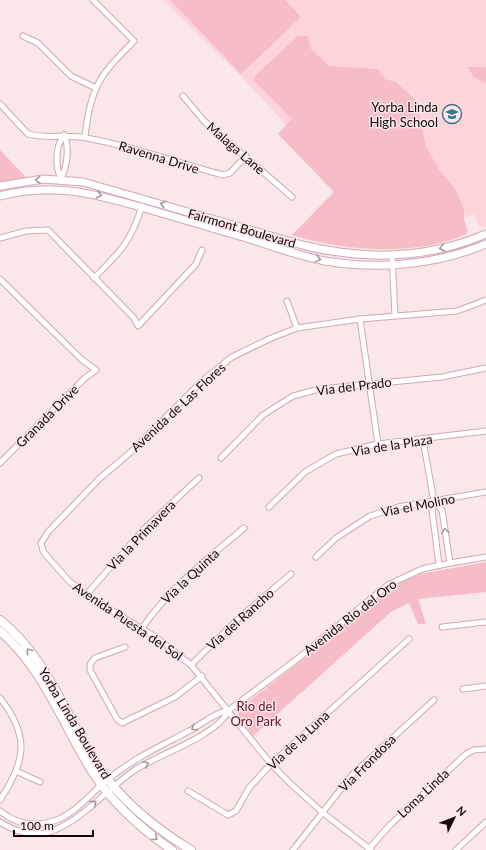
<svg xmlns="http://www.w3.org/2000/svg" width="486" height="850" viewBox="0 0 486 850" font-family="Lato,sans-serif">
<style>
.built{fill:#fed4db}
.green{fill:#f7bdc7}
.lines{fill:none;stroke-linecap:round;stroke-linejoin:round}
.minor-casing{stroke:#d2a9b0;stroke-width:7}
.secondary-casing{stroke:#d2a9b0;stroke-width:9}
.primary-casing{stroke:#d2a9b0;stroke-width:10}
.minor{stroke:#fff;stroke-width:5}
.secondary{stroke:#fff;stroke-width:7}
.primary{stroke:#fff;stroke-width:8}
.oneway{stroke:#a19c9d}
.labels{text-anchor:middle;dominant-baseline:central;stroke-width:3;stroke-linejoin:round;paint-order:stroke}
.poi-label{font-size:13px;fill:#140709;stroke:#f9e7ea;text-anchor:end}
.street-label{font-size:13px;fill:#140709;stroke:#f9e7ea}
.park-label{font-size:13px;fill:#660e2c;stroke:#f9e7ea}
</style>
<rect width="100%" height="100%" fill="#f9e7ea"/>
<!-- built -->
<path class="built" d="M163 0H486V227H480L474 214 465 217 464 209 456 190 432 160 423 140 418 104 414 97 396 82 385 79 378 69 329 66 311 49 308 36H297L299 110 285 124 241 76Z"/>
<!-- green -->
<g class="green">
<path d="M170 0H285L301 17 241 74Z"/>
<path d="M298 36H308L311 49 329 66 378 69 385 79 396 82 416 100 426 146 438 168 456 190 464 209V220L468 232 467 234C415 257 344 251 292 235L334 192 278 134 292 118H291L255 82V76Z"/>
<path d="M467 67H486V83L474 77Z"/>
<path d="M0 150 26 177 0 182Z"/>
<path d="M486 562V592L418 599 426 624H418L409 603 391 612 253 736 239 717 237 711 240 708 306 657 386 590 403 581 420 574Z"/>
</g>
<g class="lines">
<defs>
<g id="minor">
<path d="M23 36 38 43 71 76 96 88"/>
<path d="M183 96 204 121 292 197"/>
<path d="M0 104 28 134C45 139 68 134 86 138 133 146 177 163 223 175L230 173 246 156"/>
<path d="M85 137C87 121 89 104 96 89 103 70 121 55 134 41L93 0"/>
<path d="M61 179C55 166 55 147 64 135"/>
<path d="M61 179C67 166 70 148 64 135"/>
<path d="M0 238 26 231 48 230 134 318 138 326 196 264 202 250"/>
<path d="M392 256 395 315"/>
<path d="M94 278C120 252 131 242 142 206"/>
<path d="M0 279 81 359 96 370 85 378 0 463"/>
<path d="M287 301 297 328"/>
<path d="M360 319 378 444"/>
<path d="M423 440 434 502 432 510 439 565"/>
<path d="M221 458 263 415 293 396 320 389 442 377 486 368"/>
<path d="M434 502 442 510 450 563"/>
<path d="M269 507 305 472 336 454 378 444 486 431"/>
<path d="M316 557 336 538 370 516 398 507 486 492"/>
<path d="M86 595 144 529 199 478"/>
<path d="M442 627 486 622"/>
<path d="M142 628C170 588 207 559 244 528"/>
<path d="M125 647 95 658 90 664V670L117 719 122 723 175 697 202 676"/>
<path d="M191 665 239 618 291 574"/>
<path d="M463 689 486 686"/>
<path d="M0 698C30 736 26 761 0 800"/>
<path d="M16 771 40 782"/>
<path d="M188 791 228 815 236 811 249 788 271 764 409 639"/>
<path d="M0 811C16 824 35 827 54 821 75 814 91 793 107 780 134 758 159 747 189 731 202 724 214 713 229 710L296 660 388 585 422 569 450 563 486 557"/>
<path d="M0 822C14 831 33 837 49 832 83 821 106 789 135 770 160 753 216 737 229 710"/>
<path d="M293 850 352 775 434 700"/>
<path d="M368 850 390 825 466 754 474 750 486 749"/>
<path d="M371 850 322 812 293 786 271 764 191 665 157 638 86 595 69 581 46 555 43 551 41 543 48 532 99 479 132 451 202 381 232 357 269 339 297 328 360 319 457 311 486 300"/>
<path d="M456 850 486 822"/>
</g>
<g id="secondary">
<path d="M0 186 43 179 83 182 306 246C366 260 428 259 486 234"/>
<path d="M0 196C55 181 99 195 151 210 185 220 219 230 253 240 276 248 301 256 325 261 379 270 436 265 486 244"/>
</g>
<g id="primary">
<path d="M0 620C48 658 66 718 99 768 123 802 156 829 191 850"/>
<path d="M0 631C42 667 62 722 90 768 110 801 140 828 172 850"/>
</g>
</defs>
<!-- minor casing -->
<use href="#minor" class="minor-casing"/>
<!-- secondary casing -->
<use href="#secondary" class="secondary-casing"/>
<!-- primary casing -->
<use href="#primary" class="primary-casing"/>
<!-- minor -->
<use href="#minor" class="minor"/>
<!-- secondary -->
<use href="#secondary" class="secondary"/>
<!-- primary -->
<use href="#primary" class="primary"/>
</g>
<!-- one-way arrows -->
<defs><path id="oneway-chevron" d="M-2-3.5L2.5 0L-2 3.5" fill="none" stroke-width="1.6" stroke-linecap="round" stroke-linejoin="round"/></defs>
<g class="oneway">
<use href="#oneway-chevron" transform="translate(38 180) rotate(176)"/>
<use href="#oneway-chevron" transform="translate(99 195) rotate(14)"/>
<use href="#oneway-chevron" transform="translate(163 204) rotate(-163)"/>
<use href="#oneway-chevron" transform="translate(442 248) rotate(169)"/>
<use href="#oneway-chevron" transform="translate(318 259) rotate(15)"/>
<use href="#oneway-chevron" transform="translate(445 531) rotate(-99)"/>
<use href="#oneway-chevron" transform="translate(29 651) rotate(-127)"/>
<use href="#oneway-chevron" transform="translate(194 728) rotate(148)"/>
<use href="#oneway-chevron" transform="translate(146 764) rotate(-28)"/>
<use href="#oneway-chevron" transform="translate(94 803) rotate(-40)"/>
<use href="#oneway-chevron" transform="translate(155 838) rotate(38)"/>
</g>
<!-- icons -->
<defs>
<symbol id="school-ring" viewBox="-11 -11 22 22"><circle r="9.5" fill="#f9e7ea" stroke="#3a7a8e" stroke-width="1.5"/><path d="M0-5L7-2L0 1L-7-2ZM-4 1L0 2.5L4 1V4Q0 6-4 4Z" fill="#3a7a8e"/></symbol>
</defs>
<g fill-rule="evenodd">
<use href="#school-ring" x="441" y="103" width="22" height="22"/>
</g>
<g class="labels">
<!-- poi labels -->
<g class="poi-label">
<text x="438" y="107">Yorba Linda<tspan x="438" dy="15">High School</tspan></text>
</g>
<!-- street labels -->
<g class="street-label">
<text transform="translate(236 148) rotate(41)">Malaga Lane</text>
<text transform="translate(159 157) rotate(17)">Ravenna Drive</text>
<text transform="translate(242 228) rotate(16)">Fairmont Boulevard</text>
<text transform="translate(354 386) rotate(-7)">Via del Prado</text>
<text transform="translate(178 407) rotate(-43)">Avenida de Las Flores</text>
<text transform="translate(47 416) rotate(-45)">Granada Drive</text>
<text transform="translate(392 445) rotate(-9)">Via de la Plaza</text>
<text transform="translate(418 505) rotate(-11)">Via el Molino</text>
<text transform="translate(141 535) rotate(-46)">Via la Primavera</text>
<text transform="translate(190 576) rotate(-43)">Via la Quinta</text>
<text transform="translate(350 617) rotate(-38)">Avenida Rio del Oro</text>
<text transform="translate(240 619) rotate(-42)">Via del Rancho</text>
<text transform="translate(128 621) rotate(34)">Avenida Puesta del Sol</text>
<text transform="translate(75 723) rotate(59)">Yorba Linda Boulevard</text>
<text transform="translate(298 740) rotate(-43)">Via de la Luna</text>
<text transform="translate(367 763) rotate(-45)">Via Frondosa</text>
<text transform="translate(423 793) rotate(-43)">Loma Linda</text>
</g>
<!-- park labels -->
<g class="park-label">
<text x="256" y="706">Rio del<tspan x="256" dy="15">Oro Park</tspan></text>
</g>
</g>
<!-- north arrow -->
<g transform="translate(454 818) rotate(47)" stroke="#f9e7ea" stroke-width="3" paint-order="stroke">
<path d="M0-3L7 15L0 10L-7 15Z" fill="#140709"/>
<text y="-6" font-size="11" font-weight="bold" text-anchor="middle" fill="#140709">N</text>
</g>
<!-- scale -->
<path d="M14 830v6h79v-6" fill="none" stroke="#140709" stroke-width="2"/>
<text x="20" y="830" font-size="12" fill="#140709" stroke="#f9e7ea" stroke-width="3" paint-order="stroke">100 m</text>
</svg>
